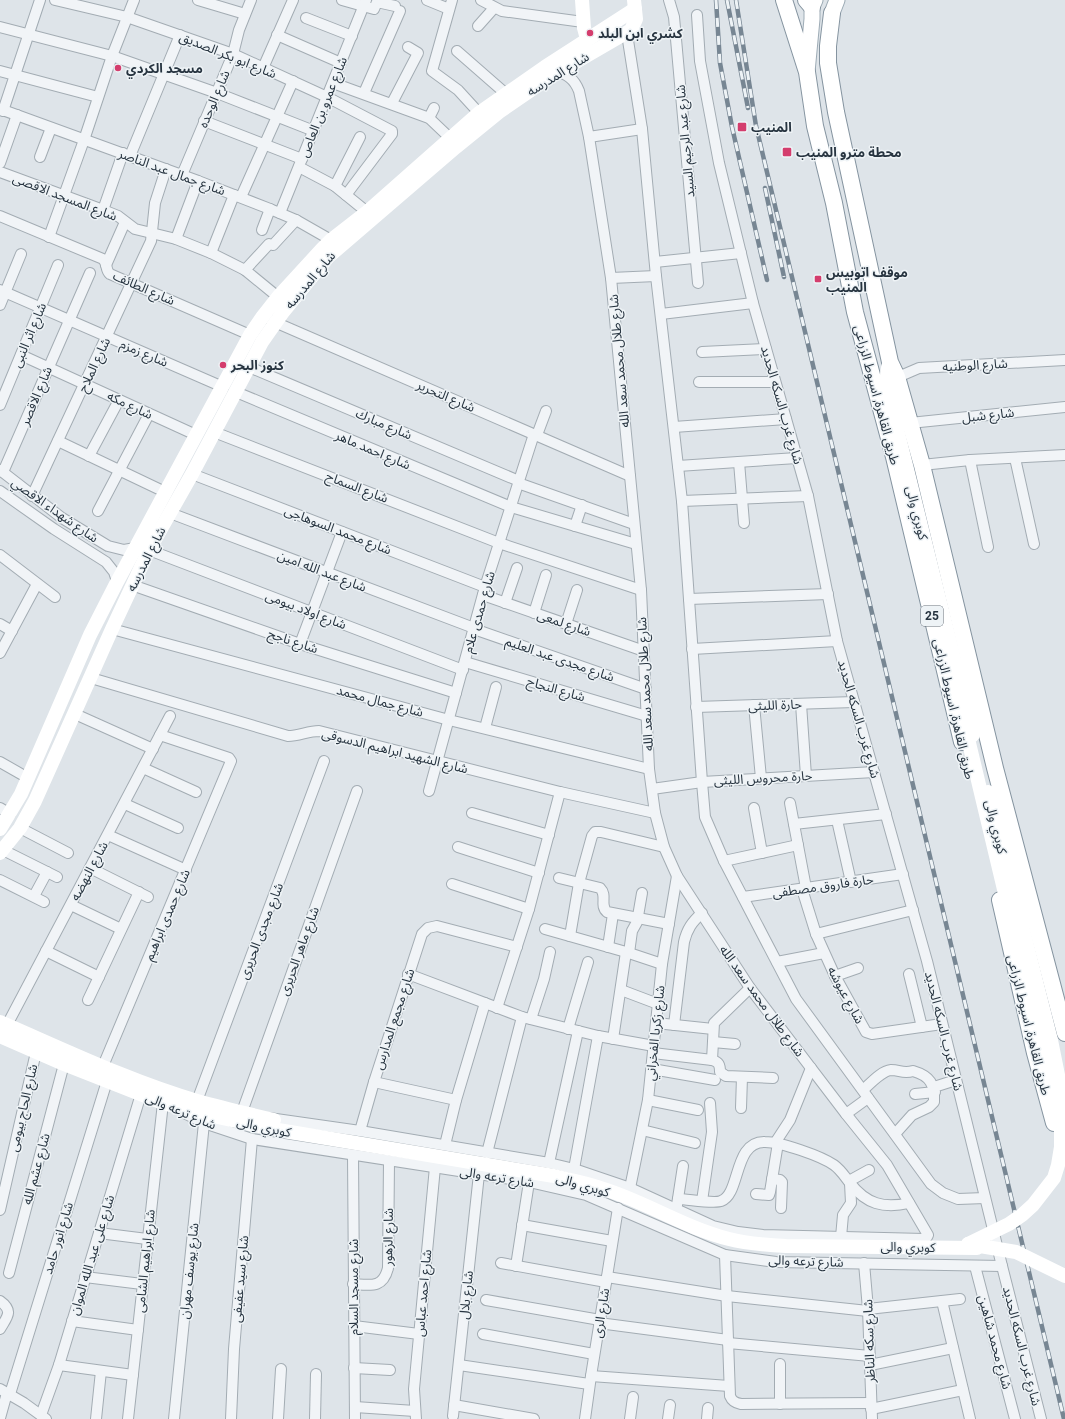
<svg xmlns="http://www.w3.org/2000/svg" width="1065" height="1419" viewBox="0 0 1065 1419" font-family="Roboto,'Noto Sans Arabic',sans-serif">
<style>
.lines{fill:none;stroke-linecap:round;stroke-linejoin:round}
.minor-casing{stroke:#a3acb3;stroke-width:12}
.primary-casing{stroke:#9dabb5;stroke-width:17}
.trunk-casing{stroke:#8594a0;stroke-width:18}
.minor{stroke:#f1f4f7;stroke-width:10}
.secondary{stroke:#fff;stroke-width:14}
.primary{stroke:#fff;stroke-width:15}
.trunk{stroke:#fff;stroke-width:16}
.rail-casing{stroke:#778693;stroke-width:4.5}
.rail{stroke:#eef3f6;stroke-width:3;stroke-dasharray:9;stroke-linecap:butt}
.secondary-bridge{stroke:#fff;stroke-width:14}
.poi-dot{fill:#d43d6d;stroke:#eef3f6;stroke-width:1.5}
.labels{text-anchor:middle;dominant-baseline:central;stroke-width:3;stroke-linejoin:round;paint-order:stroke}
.shield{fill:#eef3f6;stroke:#636d77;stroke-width:1}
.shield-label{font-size:12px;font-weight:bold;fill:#273440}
.poi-label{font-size:13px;font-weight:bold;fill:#273440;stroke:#eef3f6;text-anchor:start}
.street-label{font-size:13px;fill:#273440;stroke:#eef3f6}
</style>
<rect width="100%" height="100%" fill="#dee4e9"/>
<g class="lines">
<defs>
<g id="minor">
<path d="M55 0 127 17 233 54 327 97 392 131V134L346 195"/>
<path d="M198 0 245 14"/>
<path d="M342 0 374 9 377 2 395 6"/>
<path d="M427 0 449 9"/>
<path d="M452 0 432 71 458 90 479 113"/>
<path d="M481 0 502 11 583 22"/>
<path d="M669 0 674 17 698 283"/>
<path d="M697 15 700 61 719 163 753 303 808 496 837 641 927 961 1002 1266 1041 1419"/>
<path d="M306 18 352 36"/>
<path d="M478 26 494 8"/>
<path d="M0 27 112 56 217 93 314 131"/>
<path d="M627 34 642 129 656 276 682 501 702 782 705 817 724 861 796 999 931 1184 943 1193 958 1199 985 1198"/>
<path d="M277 35 341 63"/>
<path d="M457 51 505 93"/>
<path d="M263 68 293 0"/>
<path d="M0 71 98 97"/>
<path d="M333 83 429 118 450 138"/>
<path d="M364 93 400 11"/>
<path d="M392 103 418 53 408 47"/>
<path d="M0 109 198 181 270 209 296 220 331 240 335 245"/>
<path d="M3 111 40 0"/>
<path d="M429 118 434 108"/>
<path d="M204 121 302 159"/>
<path d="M589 137 642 129"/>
<path d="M130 156 180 35"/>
<path d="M40 157 51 128"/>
<path d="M0 163 17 115"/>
<path d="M299 167 335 186 367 212"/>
<path d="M0 172 103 210 118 216 135 229 176 239 211 253 245 270 278 297"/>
<path d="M182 175 233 54 239 30 251 0"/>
<path d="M335 186 360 137"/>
<path d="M241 197 293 81"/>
<path d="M103 210 123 153"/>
<path d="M280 213 366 0"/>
<path d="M0 216 103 259C108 264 105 270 110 274L250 335"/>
<path d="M262 230 270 209"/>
<path d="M49 237 84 140 112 56 134 0"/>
<path d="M176 239 198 181"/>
<path d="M211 253 234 195"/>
<path d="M655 262 741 253"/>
<path d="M106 265 125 222"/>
<path d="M245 270 269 244 273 245 296 220"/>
<path d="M611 278 656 276"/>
<path d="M0 290 223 387"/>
<path d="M0 305 21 254"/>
<path d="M661 314 753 303"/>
<path d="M270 320 630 476"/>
<path d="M702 352 766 349"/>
<path d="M21 355 196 435"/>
<path d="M249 367 519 481"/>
<path d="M891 378 905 374 919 368 1065 360"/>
<path d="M699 382H775"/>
<path d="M236 392 511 507 636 544"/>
<path d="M0 405 58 265"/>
<path d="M910 423 1065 407"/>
<path d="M674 427 786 419"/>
<path d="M214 432 499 543 641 590"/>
<path d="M537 435 546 411"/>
<path d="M58 441 165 492"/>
<path d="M89 456 119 400"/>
<path d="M1015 458 1034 544"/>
<path d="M970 460 988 547"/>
<path d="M739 462 744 523"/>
<path d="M922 465 970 460 1065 455"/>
<path d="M678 466 797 458"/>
<path d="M0 470 62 518 108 546 124 550 135 548"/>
<path d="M3 472 90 273"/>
<path d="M192 474 485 587"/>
<path d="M518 483 634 524"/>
<path d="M0 491 54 529 106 562 114 572 116 578V584"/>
<path d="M32 496 151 241 155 203 166 169"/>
<path d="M682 501 808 496"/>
<path d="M98 511 149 414"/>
<path d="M170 513 474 628"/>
<path d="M575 526 582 505"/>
<path d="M149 550 463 670"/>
<path d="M0 555 55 597"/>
<path d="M132 585 300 644 456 693"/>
<path d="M483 595 644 651"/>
<path d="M689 599 828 594"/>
<path d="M505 603 517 568"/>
<path d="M534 613 546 575"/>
<path d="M0 624 12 631"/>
<path d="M566 624 577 590"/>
<path d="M112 629 449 720 649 769"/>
<path d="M474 629 646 689"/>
<path d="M300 644 342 532"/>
<path d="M692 649 837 641"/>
<path d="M0 653 37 584"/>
<path d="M465 662 647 716"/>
<path d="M91 678 288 736C299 736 308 731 319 731L560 792 655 813"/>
<path d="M801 704 806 776"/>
<path d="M754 705 761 778"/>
<path d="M696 707 854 702"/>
<path d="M75 714 153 749"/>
<path d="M485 728 496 687"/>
<path d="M0 762 28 778"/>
<path d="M143 768 196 792"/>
<path d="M652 789 702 782 874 772"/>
<path d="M429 791 485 587 534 434"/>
<path d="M790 803 806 888"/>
<path d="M125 804 178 828"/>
<path d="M0 808 10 814"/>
<path d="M754 808 762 853"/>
<path d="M472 813 549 835"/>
<path d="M837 820 851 882"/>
<path d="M794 824 886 814"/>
<path d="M20 828 68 853"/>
<path d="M108 835 186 870"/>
<path d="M458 847 539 873"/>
<path d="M3 850 57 877"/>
<path d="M724 861 798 845"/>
<path d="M90 868 148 897"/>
<path d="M559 878 600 888C608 896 599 905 607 912L669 924"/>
<path d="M0 880 44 902"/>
<path d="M452 884 529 909"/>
<path d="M802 889 816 934 835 976 866 1032 872 1034 942 1024"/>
<path d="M34 896 47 872"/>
<path d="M743 897 903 874"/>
<path d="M71 905 121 929"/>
<path d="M545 929 626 952 662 964"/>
<path d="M816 934 913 910"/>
<path d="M570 936 579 883 592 836 595 832H601L664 847"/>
<path d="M608 947 613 914"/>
<path d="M46 951 99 977"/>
<path d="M629 953 632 931 637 922 642 893"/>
<path d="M777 962 824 953"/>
<path d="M408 974 522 1017 598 1036 654 1046"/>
<path d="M909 974 922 1027"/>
<path d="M835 976 858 968"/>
<path d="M621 990 658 1004"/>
<path d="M88 1000 139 892"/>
<path d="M497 1008 529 909 560 792"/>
<path d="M531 1019 544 979 550 952"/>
<path d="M656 1023 713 1029"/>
<path d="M7 1025 170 716"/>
<path d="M674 1025 684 942C687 929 692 922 702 913"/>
<path d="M568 1029 588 962"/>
<path d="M613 1039 626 952"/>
<path d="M713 1042 735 1044"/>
<path d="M653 1053 712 1060C719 1062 720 1065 720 1072L726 1076 773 1078"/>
<path d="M712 1060 714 1023 750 988"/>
<path d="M103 1066 231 761 229 758 160 735"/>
<path d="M652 1069 715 1080"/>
<path d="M374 1082 456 1100"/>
<path d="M934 1087 956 1080"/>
<path d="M863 1090C870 1084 881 1071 891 1070 900 1070 903 1074 913 1071 930 1076 935 1084 934 1102L929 1107 912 1115 895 1134"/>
<path d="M915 1094 935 1092"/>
<path d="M648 1100 698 1110"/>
<path d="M197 1101 324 761"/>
<path d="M741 1108 742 1077"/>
<path d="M242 1112 357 791"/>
<path d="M186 1114 204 1123 252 1139 529 1182 586 1195 725 1255 776 1262 1002 1266"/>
<path d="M846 1114 868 1098"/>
<path d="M269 1118 360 1131 549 1163 574 1169 630 1188 713 1226 738 1232 763 1235 924 1239 927 1237 928 1235 887 1165 846 1114 750 988 677 876 664 847 655 813 649 769 641 590 611 278 589 137 579 91C574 78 567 75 555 70"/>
<path d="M642 1130 695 1143"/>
<path d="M360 1131 374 1082 422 934 428 928 437 926 517 947"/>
<path d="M775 1143 790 1120 811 1068"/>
<path d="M445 1145 456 1100 485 1003"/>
<path d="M487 1153 522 1017"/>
<path d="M353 1155 355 1419"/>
<path d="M549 1163 578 1031"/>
<path d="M574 1169 598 1036"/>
<path d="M772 1179 780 1180 782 1182 781 1208"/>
<path d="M849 1181 869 1170"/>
<path d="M630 1188 648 1100 662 964 677 876"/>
<path d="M756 1194 769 1195 770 1192 778 1143"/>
<path d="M678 1199C687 1199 714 1204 721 1201 741 1194 733 1141 765 1142 781 1142 821 1156 834 1165 841 1170 845 1177 850 1183 866 1204 884 1209 909 1203"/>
<path d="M702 1201 712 1132 710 1103"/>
<path d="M677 1205 683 1166"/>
<path d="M0 1210 36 1052"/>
<path d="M522 1225 612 1241"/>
<path d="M99 1233 147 1239"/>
<path d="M841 1237 843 1215 851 1203 850 1183"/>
<path d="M725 1255 730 1396C732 1401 735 1403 741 1404L871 1403"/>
<path d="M501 1263 606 1282"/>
<path d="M864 1263 868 1309 872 1419"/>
<path d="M516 1266 529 1182"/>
<path d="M975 1266 1015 1419"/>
<path d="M9 1273 64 1064"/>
<path d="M85 1277 142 1284"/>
<path d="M607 1277 727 1296 868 1311"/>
<path d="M353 1284C370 1285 383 1289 388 1268L389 1161"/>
<path d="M486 1300 600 1320"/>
<path d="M0 1301C14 1311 7 1317 0 1329"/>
<path d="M942 1301 970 1419"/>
<path d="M868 1309 960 1299"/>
<path d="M72 1321 138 1330"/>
<path d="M599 1323 728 1340"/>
<path d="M354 1326 419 1334"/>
<path d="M483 1334 594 1354"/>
<path d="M728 1343 870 1356"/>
<path d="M780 1364V1404"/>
<path d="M59 1365 133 1375"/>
<path d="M459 1365 589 1384"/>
<path d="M870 1365 953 1348"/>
<path d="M354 1368 390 1370"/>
<path d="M591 1376 729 1386"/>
<path d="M0 1389 24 1403 46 1419"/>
<path d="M10 1394 107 1081"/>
<path d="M454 1405 534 1419"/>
<path d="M355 1407 415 1411"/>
<path d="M871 1409 963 1390"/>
<path d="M41 1415 59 1365 141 1094"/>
<path d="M453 1416 479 1174"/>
<path d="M0 1418 7 1393"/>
<path d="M96 1419 101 1371"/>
<path d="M128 1419 163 1103 168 1105"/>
<path d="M174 1419 204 1123"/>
<path d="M231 1419 234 1349 252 1139"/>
<path d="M278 1419 281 1369"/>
<path d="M315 1419 316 1374"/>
<path d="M416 1419 414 1389 435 1167"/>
<path d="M585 1419 591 1376 618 1208"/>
<path d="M630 1419 633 1397"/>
<path d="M668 1419 670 1405"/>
<path d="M707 1419 708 1408"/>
</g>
<g id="primary">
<path d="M832 13 837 0"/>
<path d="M807 72 812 19V7L815 0"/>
</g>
<g id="trunk">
<path d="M784 0 807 72 815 126 834 203 855 312 894 457 962 742"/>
<path d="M806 0 812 7"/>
<path d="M832 13 828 46V63L836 112 890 362 897 377 922 465 995 768 1065 1033"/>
<path d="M1000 900 1035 1053 1054 1123"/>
</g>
</defs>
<!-- minor casing -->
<use href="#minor" class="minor-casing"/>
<!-- primary casing -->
<use href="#primary" class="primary-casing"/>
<!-- trunk casing -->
<use href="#trunk" class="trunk-casing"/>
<!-- minor -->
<use href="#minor" class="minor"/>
<!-- secondary -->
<g class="secondary">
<path d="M582 0 584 28 587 39"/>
<path d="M890 362C884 376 888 390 891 405L973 735"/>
<path d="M988 792 1051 1040 1065 1110"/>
<path d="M0 829 21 794 90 635 116 584 250 335 263 316 278 297 322 249 331 240 367 212 479 113 545 67 635 9"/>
<path d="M0 853 20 828 35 801 112 629 149 550 192 474 262 342 283 312 328 257 456 147 499 112 550 77 631 30 636 19 634 0"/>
<path d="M0 1022C65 1050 129 1081 197 1101 222 1108 248 1114 274 1120"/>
<path d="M0 1036 64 1064 163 1103 204 1114 278 1130 554 1176C572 1180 590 1184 607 1190 649 1204 686 1228 729 1239 748 1244 767 1245 786 1246L977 1248"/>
</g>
<!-- primary -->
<use href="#primary" class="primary"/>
<!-- trunk -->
<use href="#trunk" class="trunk"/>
<defs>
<g id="rail">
<path d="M716 0 720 63 732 127 767 280"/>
<path d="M727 0 748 108"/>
<path d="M736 0 756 126 1064 1419"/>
<path d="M765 188 784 277"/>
</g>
</defs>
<!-- rail casing -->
<use href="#rail" class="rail-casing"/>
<!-- rail -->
<use href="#rail" class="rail"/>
<!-- secondary-bridge -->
<g class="secondary-bridge">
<path d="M964 722 1008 906 1043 1042 1061 1131V1147L1058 1165 1054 1178 1033 1205 1022 1215 1009 1224 968 1244"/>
<path d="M968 1244 1016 1252 1065 1276"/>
</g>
</g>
<!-- markers -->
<g class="poi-dot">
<circle cx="590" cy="33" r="4"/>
<circle cx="118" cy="68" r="4"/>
<rect x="737" y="122" width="10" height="10" rx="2"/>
<rect x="782" y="147" width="10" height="10" rx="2"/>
<rect x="814" y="275" width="8" height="8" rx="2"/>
<circle cx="223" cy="365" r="4"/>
</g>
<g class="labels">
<!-- shield labels -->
<rect class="shield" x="921" y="606" width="22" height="20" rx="3"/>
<g class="shield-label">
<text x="932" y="616">25</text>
</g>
<!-- poi labels -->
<g class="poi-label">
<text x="598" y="33">كشري ابن البلد</text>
<text x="126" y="68">مسجد الكردي</text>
<text x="751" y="127">المنيب</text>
<text x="796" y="152">محطة مترو المنيب</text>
<text x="826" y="272">موقف اتوبيس<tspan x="826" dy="15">المنيب</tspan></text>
<text x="231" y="365">كنوز البحر</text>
</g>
<!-- street labels -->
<g class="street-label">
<text transform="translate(228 55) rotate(22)">شارع ابو بكر الصديق</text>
<text transform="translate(558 74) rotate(-32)">شارع المدرسه</text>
<text transform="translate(214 99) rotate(-67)">شارع الوحده</text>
<text transform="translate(323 107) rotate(-68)">شارع عمرو بن العاص</text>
<text transform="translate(685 141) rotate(-95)">شارع عبد الرحيم السيد</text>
<text transform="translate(172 172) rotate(20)">شارع جمال عبد الناصر</text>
<text transform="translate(65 197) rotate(21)">شارع المسجد الاقصى</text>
<text transform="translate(310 280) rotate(-50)">شارع المدرسه</text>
<text transform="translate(144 288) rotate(24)">شارع الطائف</text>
<text transform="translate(29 335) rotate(-67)">شارع اثر النبى</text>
<text transform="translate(144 353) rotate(23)">شارع زمزم</text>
<text transform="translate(619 361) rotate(-95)">شارع طلال محمد سعد الله</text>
<text transform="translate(94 365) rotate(-65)">شارع الملاح</text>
<text transform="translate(975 365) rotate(-3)">شارع الوطنيه</text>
<text transform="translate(877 395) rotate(75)">طريق القاهرة, اسيوط الزراعى</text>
<text transform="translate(36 396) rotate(-67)">شارع الاقصر</text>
<text transform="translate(446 396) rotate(23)">شارع التحرير</text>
<text transform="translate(130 405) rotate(25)">شارع مكه</text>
<text transform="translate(782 405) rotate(74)">شارع غرب السكه الحديد</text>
<text transform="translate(988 415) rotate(-6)">شارع شبل</text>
<text transform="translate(384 424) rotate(23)">شارع مبارك</text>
<text transform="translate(373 450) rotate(23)">شارع احمد ماهر</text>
<text transform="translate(357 487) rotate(21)">شارع السماح</text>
<text transform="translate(55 510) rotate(35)">شارع شهداء الاقصي</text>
<text transform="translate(917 513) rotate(76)">كوبري والى</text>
<text transform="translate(338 530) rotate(21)">شارع محمد السوهاجى</text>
<text transform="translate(146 559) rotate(-63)">شارع المدرسه</text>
<text transform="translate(322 571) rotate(21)">شارع عبد الله امين</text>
<text transform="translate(306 610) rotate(21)">شارع اولاد بيومى</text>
<text transform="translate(479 612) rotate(-74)">شارع حمدى علام</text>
<text transform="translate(564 623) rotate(19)">شارع لمعى</text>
<text transform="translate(293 641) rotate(18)">شارع ناجح</text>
<text transform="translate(560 659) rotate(19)">شارع مجدى عبد العليم</text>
<text transform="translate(645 684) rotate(-93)">شارع طلال محمد سعد الله</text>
<text transform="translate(556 689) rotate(16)">شارع النجاح</text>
<text transform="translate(380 701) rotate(15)">شارع جمال محمد</text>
<text transform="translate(775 705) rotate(-2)">حارة الليثى</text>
<text transform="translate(954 709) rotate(77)">طريق القاهرة, اسيوط الزراعى</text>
<text transform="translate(859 719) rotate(74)">شارع غرب السكه الحديد</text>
<text transform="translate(395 751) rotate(14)">شارع الشهيد ابراهيم الدسوقى</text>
<text transform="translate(763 778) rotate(-3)">حارة محروس الليثى</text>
<text transform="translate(996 827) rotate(76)">كوبري والى</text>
<text transform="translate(89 871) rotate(-62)">شارع النهضه</text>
<text transform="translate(823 886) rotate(-8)">حارة فاروق مصطفى</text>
<text transform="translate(167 915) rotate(-67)">شارع حمدى ابراهيم</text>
<text transform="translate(261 931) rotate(-69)">شارع مجدى الحريرى</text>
<text transform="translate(299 951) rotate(-70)">شارع ماهر الحريرى</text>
<text transform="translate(846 995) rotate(62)">شارع عيوشه</text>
<text transform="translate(762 1001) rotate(54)">شارع طلال محمد سعد الله</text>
<text transform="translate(394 1019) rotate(-72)">شارع مجمع المدارس</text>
<text transform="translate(1029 1025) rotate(76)">طريق القاهرة, اسيوط الزراعى</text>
<text transform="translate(944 1031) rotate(76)">شارع غرب السكه الحديد</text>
<text transform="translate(655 1033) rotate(-84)">شارع زكريا الفخراني</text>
<text transform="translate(23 1108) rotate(-77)">شارع الحاج بيومى</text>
<text transform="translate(181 1111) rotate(23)">شارع ترعه والى</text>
<text transform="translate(264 1127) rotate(12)">كوبري والى</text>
<text transform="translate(36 1169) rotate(-75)">شارع عشم الله</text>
<text transform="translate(497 1177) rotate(9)">شارع ترعه والى</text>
<text transform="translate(583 1185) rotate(16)">كوبري والى</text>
<text transform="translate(388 1237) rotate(-89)">شارع الزهور</text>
<text transform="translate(58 1238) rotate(-73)">شارع انور حامد</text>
<text transform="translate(908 1247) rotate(1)">كوبري والى</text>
<text transform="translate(92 1255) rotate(-73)">شارع على عبد الله الموان</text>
<text transform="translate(145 1261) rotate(-84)">شارع ابراهيم الشامى</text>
<text transform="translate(806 1261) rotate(2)">شارع ترعه والى</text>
<text transform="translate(189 1271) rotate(-84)">شارع يوسف مهران</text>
<text transform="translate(240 1279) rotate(-85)">شارع سيد عفيفى</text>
<text transform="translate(353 1287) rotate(-90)">شارع مسجد السلام</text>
<text transform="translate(423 1293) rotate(-85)">شارع احمد عباس</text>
<text transform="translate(466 1295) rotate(-84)">شارع بلال</text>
<text transform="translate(601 1313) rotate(-81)">شارع الرى</text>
<text transform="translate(869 1341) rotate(-92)">شارع سكه الناظر</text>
<text transform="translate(995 1342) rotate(75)">شارع محمد شاهين</text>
<text transform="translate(1022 1346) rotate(76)">شارع غرب السكه الحديد</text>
</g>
</g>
</svg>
